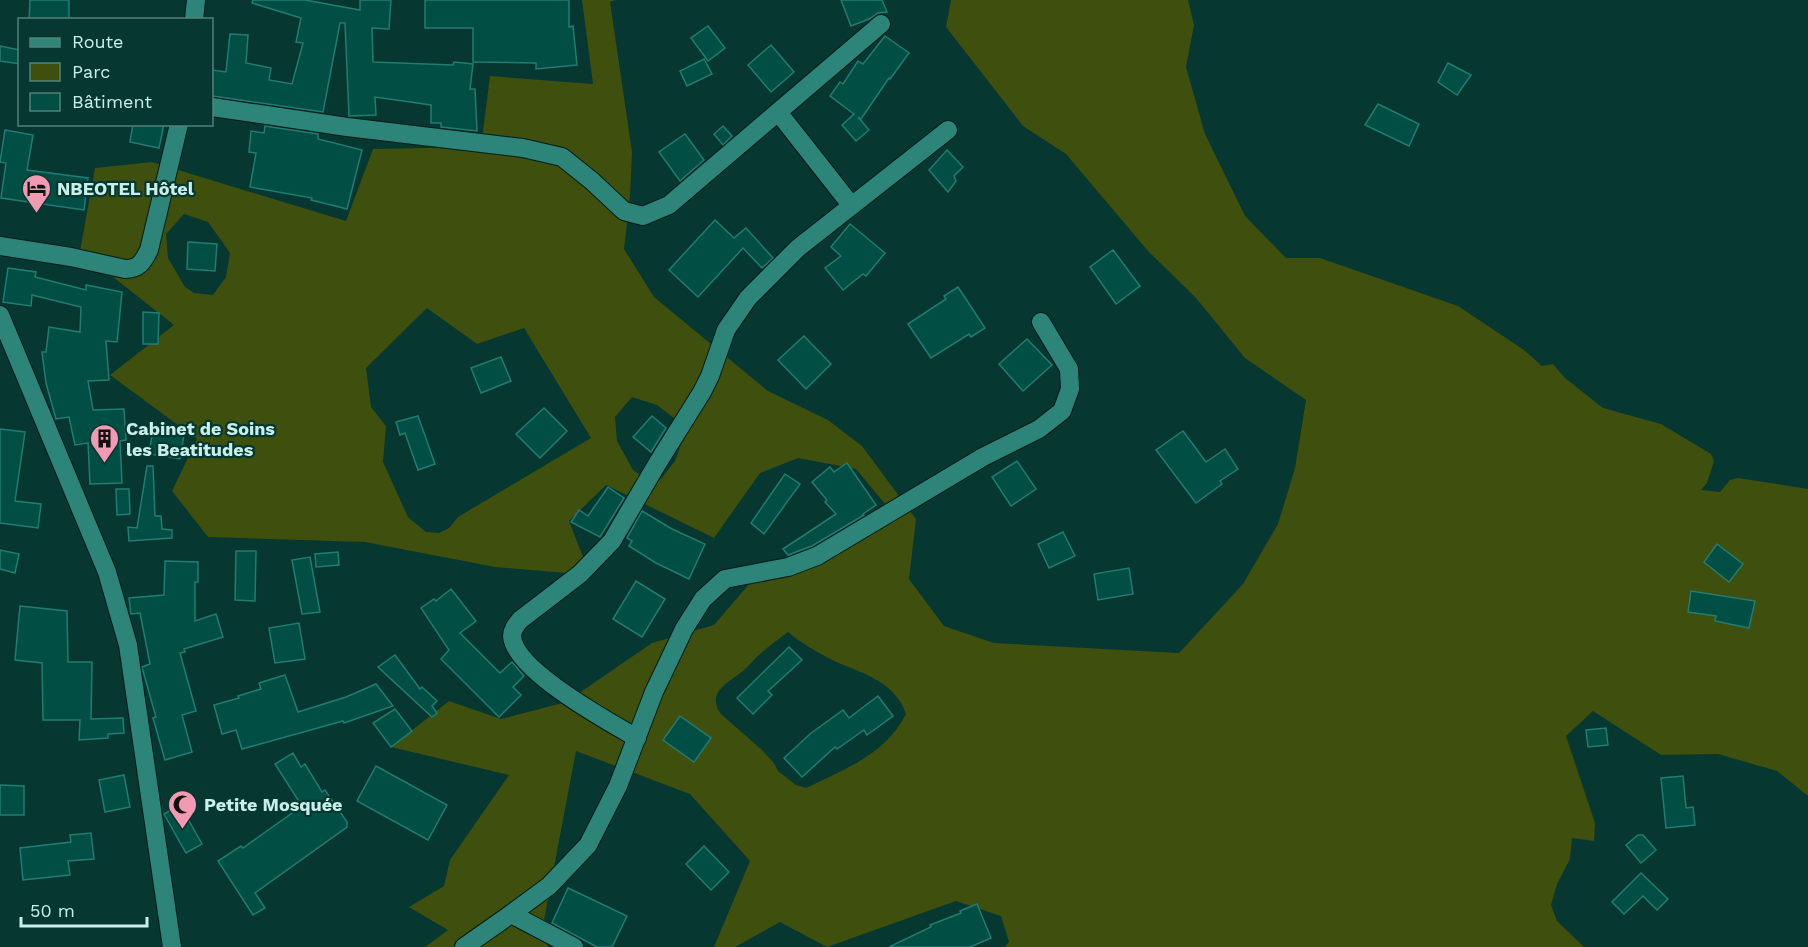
<svg xmlns="http://www.w3.org/2000/svg" width="1808" height="947" viewBox="0 0 1808 947" font-family="'Work Sans',sans-serif">
<style>
.green{fill:#3f4f0e;fill-rule:evenodd}
.building{fill:#014e45;stroke:#227c71;stroke-width:1.5}
.lines{fill:none;stroke-linecap:round;stroke-linejoin:round}
.minor-casing{stroke:#021c18;stroke-width:20}
.minor{stroke:#2d8478;stroke-width:18}
.labels{text-anchor:middle;dominant-baseline:central;stroke-width:4.5;stroke-linejoin:round;paint-order:stroke}
.poi-label{font-size:18px;font-weight:bold;fill:#c8efe8;stroke:#063731;text-anchor:start}
</style>
<rect width="100%" height="100%" fill="#063731"/>
<!-- green -->
<path class="green" d="M582 0H616L610 2 632 152 630 196 624 249 654 297 768 391 828 420 862 446 916 519 909 579 944 626 994 643 1179 653 1243 584 1278 524 1295 468 1306 400 1245 358 1196 298 1148 251 1066 154 1023 126 946 27 951 0H1188L1194 25 1186 67 1205 134 1245 216 1286 258H1320L1458 306 1524 350 1542 366 1553 364 1565 378 1603 408 1661 424 1711 454 1714 461 1707 483 1701 490 1720 492 1730 480 1738 478 1808 489V796L1777 771 1718 754 1661 755 1593 711 1566 736 1595 823 1594 841 1572 838 1570 859 1557 884 1551 905 1557 921 1584 947H1005L1009 942 1001 916 956 901 827 947 780 922 735 947H714L750 861 690 794 576 751 544 920 548 947H425L448 930 409 907 444 886 450 860 509 775 391 747 449 701 501 719 566 702 652 643 714 625 750 583 886 505 856 469 798 458 760 473 714 538 606 485 569 521 590 575 495 567 365 542 208 537 172 491 197 439 110 375 174 325 80 251 95 168 152 162 346 221 373 149 481 147 490 76 593 84ZM184 214 208 222 230 253 226 277 213 295 194 293 185 287 168 258 166 234ZM427 308 477 344 524 328 591 438 458 517 449 528 439 533 426 532 408 517 383 462 386 426 371 407 366 368ZM632 397 657 405 687 428 675 461 661 479 642 476 633 470 617 441 615 417ZM788 632C801 643 817 652 832 660 861 673 895 681 906 714 886 754 844 770 806 788L796 785 778 771 774 763 762 750 721 714C705 692 730 682 744 670 750 665 755 658 761 653 769 646 779 639 788 632Z"/>
<!-- building -->
<g class="building">
<path d="M30 0H69V20H29Z"/>
<path d="M253 0H305L360 10V0H391L389 29 372 28 373 62 453 65 454 62 473 64 470 89H475L477 131 441 127V123H431V105L375 97 376 115 349 116 345 23H340L323 112 212 96V70L226 72 230 34 248 35 246 63 271 68 269 80 292 84 303 43 296 42 301 18 252 3Z"/>
<path d="M425 0H569V27L573 26 577 65 536 69V63L473 62V28H425Z"/>
<path d="M841 0H882L887 12 878 13 869 19 851 26Z"/>
<path d="M708 26 725 48 708 61 691 38Z"/>
<path d="M885 36 909 53 890 79 889 78 861 119 858 117 869 130 856 141 842 125 854 114 830 96 840 82 843 84 858 61 863 64Z"/>
<path d="M771 45 794 72 771 92 748 65Z"/>
<path d="M0 46 20 50V64L0 61Z"/>
<path d="M704 59 712 74 687 86 680 71Z"/>
<path d="M1448 63 1471 75 1457 95 1438 82Z"/>
<path d="M1378 104 1419 124 1409 146 1365 125Z"/>
<path d="M133 124H164L159 148 130 142Z"/>
<path d="M265 126 318 134V139L362 150 347 209 311 200 312 198 250 187 256 153 249 152 251 131 264 133Z"/>
<path d="M723 126 732 136 723 145 714 134Z"/>
<path d="M5 130 33 135 27 170 88 178 84 210 1 198 6 163 0 162Z"/>
<path d="M685 134 704 160 680 181 659 152Z"/>
<path d="M947 150 963 167 954 176 956 181 948 192 929 170Z"/>
<path d="M715 220 734 238 746 228 773 258 762 268 743 248 698 297 669 270Z"/>
<path d="M850 224 885 253 866 276 863 274 843 290 825 268 841 256 831 247Z"/>
<path d="M188 242 217 244 215 271 187 269Z"/>
<path d="M1113 250 1140 286 1116 304 1090 267Z"/>
<path d="M8 268 36 272 35 277 86 290V285L122 292 117 342 106 341 109 380 88 381 93 410 124 409 126 440 120 441 122 483 90 484 88 443 75 445 69 417 56 419 46 383 42 352H46L49 327 80 332 81 307 32 295 31 306 3 302Z"/>
<path d="M958 287 985 328 971 337 969 334 931 358 908 324 946 299 944 296Z"/>
<path d="M143 312 159 313 158 344H143Z"/>
<path d="M804 336 831 364 806 389 778 360Z"/>
<path d="M1027 339 1052 365 1023 391 999 364Z"/>
<path d="M501 357 511 381 481 393 471 368Z"/>
<path d="M544 408 567 431 540 458 516 434Z"/>
<path d="M418 416 435 464 418 470 405 433 400 435 396 422Z"/>
<path d="M652 416 666 428 651 452 633 437Z"/>
<path d="M0 429 25 432 15 501 41 504 38 528 0 523Z"/>
<path d="M153 429 184 434 180 459 149 454Z"/>
<path d="M1183 431 1206 462 1225 449 1238 469 1220 481 1222 484 1196 503 1156 450Z"/>
<path d="M1017 461 1036 489 1011 506 992 477Z"/>
<path d="M847 463 876 505 863 514 864 515 812 546 788 555 783 549 836 514 825 502 827 500 812 482 830 467 834 472Z"/>
<path d="M147 466H153L155 516H161L162 529 172 530V538L129 541 128 527 137 528Z"/>
<path d="M785 474 800 484 764 534 751 523Z"/>
<path d="M608 487 624 498 600 537 571 522 579 510 588 516Z"/>
<path d="M116 489H129L130 514 117 515Z"/>
<path d="M642 511 672 529 705 544 689 579 656 563 629 546 632 541 627 538Z"/>
<path d="M1063 532 1075 556 1049 568 1038 544Z"/>
<path d="M1717 544 1743 564 1729 582 1704 562Z"/>
<path d="M0 550 19 554 15 573 0 569Z"/>
<path d="M236 551H256L255 601 235 600Z"/>
<path d="M338 552 339 565 316 567 315 554Z"/>
<path d="M310 557 320 612 302 614 292 560Z"/>
<path d="M165 561 198 562V582H195V621L216 614 223 637 184 649 185 652 180 653 196 711 182 715 192 752 165 760 153 718 156 717 143 671 142 667 150 664 140 613 131 614 129 598 164 595Z"/>
<path d="M1129 568 1133 594 1098 600 1094 574Z"/>
<path d="M636 581 665 599 642 637 613 619Z"/>
<path d="M451 589 476 621 460 633 500 673 512 662 524 676 513 687 521 695 499 717 441 659 449 650 421 608 434 599 436 601Z"/>
<path d="M1691 591 1755 601 1749 628 1715 621 1716 616 1688 612Z"/>
<path d="M20 606 67 611 68 662H92L91 719 123 718 124 733 108 734V738L79 740 80 720H43L42 663 15 660Z"/>
<path d="M299 623 305 659 275 663 269 628Z"/>
<path d="M789 647 802 660 768 691 772 695 753 714 737 698Z"/>
<path d="M395 655 420 689 422 687 437 701 432 706 437 713 432 717 378 667Z"/>
<path d="M285 675 298 712 346 697 376 684 393 706 344 723 343 721 242 749 236 730 222 734 214 705 239 698 238 696 261 689 259 683Z"/>
<path d="M878 696 893 716 867 735 864 730 837 749 835 747 802 777 784 758 810 734 843 710 849 718Z"/>
<path d="M395 709 412 731 391 747 373 723Z"/>
<path d="M680 716 711 738 694 762 663 740Z"/>
<path d="M1606 728 1608 745 1588 747 1586 730Z"/>
<path d="M293 753 301 767 305 764 322 792 325 790 347 822V827L255 893 265 908 253 915 218 861 241 846 243 848 302 806 275 764Z"/>
<path d="M376 766 447 805 428 840 357 801Z"/>
<path d="M124 775 130 807 105 812 99 780Z"/>
<path d="M1683 776 1686 808 1693 807 1695 825 1666 828 1661 778Z"/>
<path d="M0 785 24 786V815H0Z"/>
<path d="M180 805 202 844 186 853 164 814Z"/>
<path d="M91 833 94 859 68 861 70 875 23 880 20 848 71 842 70 835Z"/>
<path d="M1638 835H1643L1656 850 1641 863 1626 845Z"/>
<path d="M704 846 729 872 711 890 686 864Z"/>
<path d="M1641 873 1668 899 1657 910 1643 896 1624 914 1612 902Z"/>
<path d="M568 888 627 916 612 947H597L552 923Z"/>
<path d="M977 904 991 938 970 947H889L931 927 930 925 961 913 960 911Z"/>
</g>
<g class="lines">
<defs>
<g id="minor">
<path d="M194 20 196 0"/>
<path d="M212 107 347 127 523 148 562 157 592 181 624 211 643 216 669 205 881 24"/>
<path d="M778 112 851 205"/>
<path d="M0 246 71 257 125 269C139 269 143 262 149 250L179 124"/>
<path d="M0 315 107 572 128 645 172 947"/>
<path d="M637 738C609 722 514 670 512 636 512 630 516 625 520 620L580 574 612 541 657 464 702 392 710 376 726 330 748 298 798 248 948 130"/>
<path d="M511 914 549 886 588 845 618 786 654 692 684 629 703 599 725 579 788 567 817 556 983 457 1039 429 1062 411 1070 389 1069 369 1041 322"/>
<path d="M464 947 511 914 574 947"/>
</g>
</defs>
<!-- minor casing -->
<use href="#minor" class="minor-casing"/>
<!-- minor -->
<use href="#minor" class="minor"/>
</g>
<!-- icons -->
<defs>
<symbol id="hotel-pin" viewBox="-11 -11 22 30"><path d="M0 17L-7.5 6A9.5 9.5 0 1 1 7.5 6Z" fill="#f19ab1" stroke="#063731"/><path d="M-6-4.5h1.5V1H6V5H4.5V3h-9V5H-6ZM-4 0a1.8 1.8 0 1 1 3.6 0ZM.5 0V-2.5h3Q6-2.5 6 0Z" fill="#111"/></symbol>
<symbol id="building-pin" viewBox="-11 -11 22 30"><path d="M0 17L-7.5 6A9.5 9.5 0 1 1 7.5 6Z" fill="#f19ab1" stroke="#063731"/><path d="M-4-6H4V6H1V3H-1V6H-4ZM-2.5-4.3h1.7v1.8h-1.7ZM.8-4.3h1.7v1.8H.8ZM-2.5-1h1.7V.8h-1.7ZM.8-1h1.7V.8H.8Z" fill="#111"/></symbol>
<symbol id="mosque-pin" viewBox="-11 -11 22 30"><path d="M0 17L-7.5 6A9.5 9.5 0 1 1 7.5 6Z" fill="#f19ab1" stroke="#063731"/><path d="M3.5-4.9A6 6 0 1 0 3.5 4.9A5 5 0 1 1 3.5-4.9Z" fill="#111"/></symbol>
</defs>
<g fill-rule="evenodd">
<use href="#hotel-pin" x="20" y="172" width="33" height="45"/>
<use href="#building-pin" x="88" y="422" width="33" height="45"/>
<use href="#mosque-pin" x="166" y="788" width="33" height="45"/>
</g>
<g class="labels">
<!-- poi labels -->
<g class="poi-label">
<text x="57" y="188">NBEOTEL Hôtel</text>
<text x="126" y="428">Cabinet de Soins<tspan x="126" dy="21">les Beatitudes</tspan></text>
<text x="204" y="804">Petite Mosquée</text>
</g>
</g>
<!-- legend -->
<rect x="18" y="18" width="195" height="108" fill="#063731" stroke="#54817a" stroke-width="1.5"/>
<rect x="30" y="38" width="30" height="9" fill="#2d8478" stroke="#54817a" stroke-width="1.5"/>
<text x="72" y="48" font-size="18" fill="#c8efe8">Route</text>
<rect x="30" y="63" width="30" height="18" fill="#3f4f0e" stroke="#54817a" stroke-width="1.5"/>
<text x="72" y="78" font-size="18" fill="#c8efe8">Parc</text>
<rect x="30" y="93" width="30" height="18" fill="#014e45" stroke="#54817a" stroke-width="1.5"/>
<text x="72" y="108" font-size="18" fill="#c8efe8">Bâtiment</text>
<!-- scale -->
<path d="M21 917v9h126v-9" fill="none" stroke="#c8efe8" stroke-width="3"/>
<text x="30" y="917" font-size="18" fill="#c8efe8" stroke="#063731" stroke-width="4.5" paint-order="stroke">50 m</text>
</svg>
